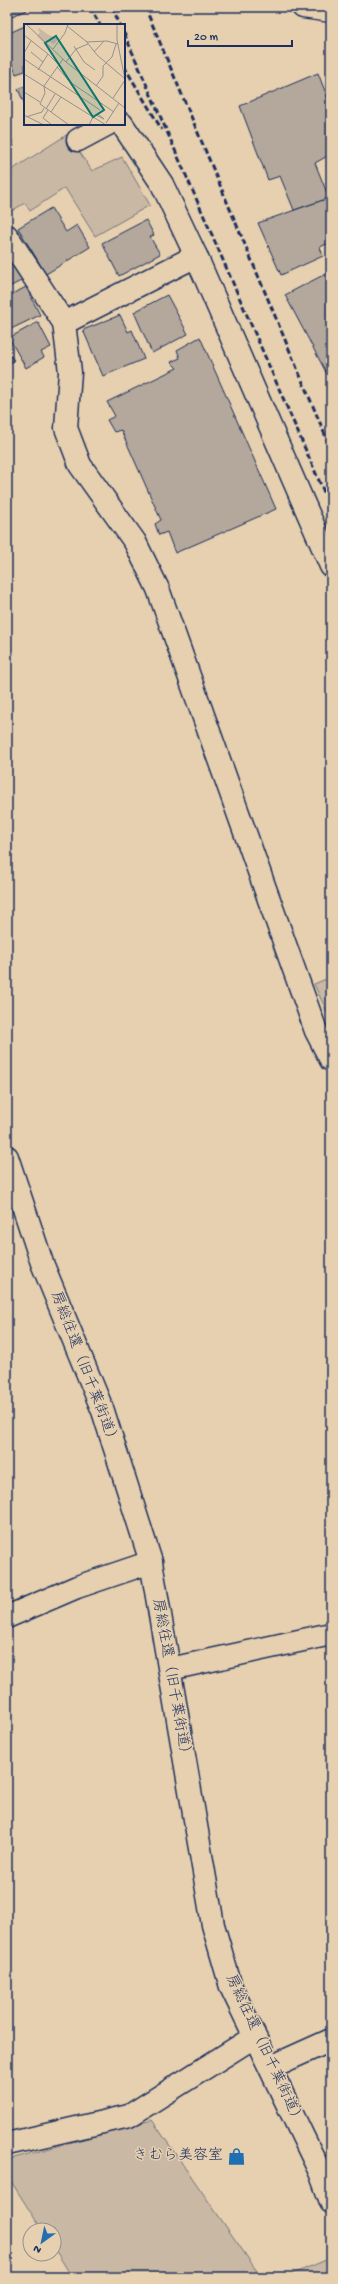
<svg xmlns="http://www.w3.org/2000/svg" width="338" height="2284" viewBox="0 0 338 2284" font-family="'Gochi Hand','Klee One',sans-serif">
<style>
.green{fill:#c9b8a3;stroke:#727480}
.building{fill:#b3a89b;stroke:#1b2f5e}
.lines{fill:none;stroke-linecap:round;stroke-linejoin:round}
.minor-casing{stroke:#1b2f5e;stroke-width:25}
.minor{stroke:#e6d0af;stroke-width:22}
.rail{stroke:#1b2f5e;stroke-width:3;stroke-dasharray:6 3;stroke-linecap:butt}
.labels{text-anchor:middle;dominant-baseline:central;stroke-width:3;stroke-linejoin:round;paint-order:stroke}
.street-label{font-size:15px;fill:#1b2f5e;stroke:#e6d0af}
.poi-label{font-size:15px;fill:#1b2f5e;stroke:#e6d0af;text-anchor:end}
.inset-road{fill:none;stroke:#95908f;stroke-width:1}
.view{fill:#0f766e;fill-opacity:0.15;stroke:#0f766e;stroke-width:2}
.inset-edge{fill:none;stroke:#1b2f5e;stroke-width:2}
</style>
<rect width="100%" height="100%" fill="#e6d0af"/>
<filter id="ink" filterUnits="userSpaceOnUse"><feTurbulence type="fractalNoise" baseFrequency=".025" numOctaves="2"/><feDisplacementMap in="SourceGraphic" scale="8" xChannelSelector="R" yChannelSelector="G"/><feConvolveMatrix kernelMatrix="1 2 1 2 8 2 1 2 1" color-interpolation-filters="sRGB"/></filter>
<g filter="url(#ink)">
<!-- green -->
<g class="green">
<path d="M68 134 92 171 122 157 150 205 95 236 65 188 30 211 25 203 13 210 7 200V173Z"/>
<path d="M331 977V1021L314 984Z"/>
<path d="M152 2120 261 2277H72L54 2248V2230H42L7 2175V2160Z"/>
<path d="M331 2258V2277H285Z"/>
</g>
<!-- building -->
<g class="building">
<path d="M7 7H25L27 10 7 18Z"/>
<path d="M25 26V71L16 74 7 52V34Z"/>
<path d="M318 73 331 107V154L315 163 329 198 294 210 280 176 268 180 240 106Z"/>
<path d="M25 86V105L18 89Z"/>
<path d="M7 127 14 146 7 148Z"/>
<path d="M329 198H331V242L320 247 323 256 281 275 258 223Z"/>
<path d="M51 208 66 232 77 225 90 247 46 274 18 228Z"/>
<path d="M146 220 154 235 150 237 160 254 119 276 102 243Z"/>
<path d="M14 262 23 280 7 288V265Z"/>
<path d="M331 271V375L328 376 285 295Z"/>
<path d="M26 287 40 315 11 329 7 322V297Z"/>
<path d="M167 295 188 334 152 353 134 312Z"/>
<path d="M120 315 128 332 132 330 144 359 103 376 83 330Z"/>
<path d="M38 322 51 347 41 352 44 357 26 368 9 338Z"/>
<path d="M200 337 276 509 175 553 167 532 159 535 155 524 161 520 121 430 114 432 107 420 115 416 107 402 177 368 171 362 180 358 177 350Z"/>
<path d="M7 352 14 360 7 366Z"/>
</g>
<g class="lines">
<defs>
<g id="minor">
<path d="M303 7 331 11"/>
<path d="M122 124 162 184 196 256 331 566"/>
<path d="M78 140 108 124"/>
<path d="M7 236 64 323 70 372 66 428 80 465 135 542 158 589 316 1031 331 1060"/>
<path d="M64 323 196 256"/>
<path d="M7 1157 42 1263 103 1411 151 1562 213 1925 231 1987 320 2172 331 2202"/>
<path d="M7 1617 77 1587 151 1562"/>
<path d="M170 1669 331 1634"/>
<path d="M271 2067 331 2040"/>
<path d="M7 2144 129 2116 254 2037"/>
</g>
</defs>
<!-- minor casing -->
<use href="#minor" class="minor-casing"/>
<!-- minor -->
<use href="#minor" class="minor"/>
<!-- rail -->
<g class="rail">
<path d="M90 7 100 25"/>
<path d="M112 7 120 25"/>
<path d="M145 7 331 449"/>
<path d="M124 33 331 508"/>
<path d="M124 66 162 130"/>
</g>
</g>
</g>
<!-- icons -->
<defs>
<symbol id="shop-bare" viewBox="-9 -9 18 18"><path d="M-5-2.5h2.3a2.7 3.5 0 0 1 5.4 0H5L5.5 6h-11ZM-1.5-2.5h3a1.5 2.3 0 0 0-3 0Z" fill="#1f6fb2" stroke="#e6d0af" stroke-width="2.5" paint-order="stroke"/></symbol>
</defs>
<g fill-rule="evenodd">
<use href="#shop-bare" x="224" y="2144" width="25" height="25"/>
</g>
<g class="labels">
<!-- street labels -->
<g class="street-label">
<text transform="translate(84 1369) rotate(69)">房総往還（旧千葉街道）</text>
<text transform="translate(171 1680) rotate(80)">房総往還（旧千葉街道）</text>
<text transform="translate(264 2050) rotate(65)">房総往還（旧千葉街道）</text>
</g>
<!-- poi labels -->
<g class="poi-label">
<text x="223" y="2156">きむら美容室</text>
</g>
</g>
<!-- overview -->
<g transform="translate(24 24)">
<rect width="101" height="101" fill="#e6d0af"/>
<path d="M15 4 23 10 34 15 30 20 23 17 21 20 13 12 16 8 14 6Z" fill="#c9b8a3"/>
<path class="inset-road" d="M2 0 42 38 101 84M93 0V16L101 55M43 2 63 18 83 17 94 20M0 11 24 30 14 46M62 17 73 31 100 54M50 22 60 38 71 46M29 25 41 9 44 0M7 28 19 38M70 28 80 17M0 29 7 17M24 30 34 40M0 35 76 86M39 35 20 62 21 69 16 80 45 101M42 38 52 25 64 20M33 43 46 58 90 88M0 50 82 101M72 62 79 52V42L88 33 92 20M0 68 16 78M89 74 101 56M22 85 31 70M24 86 19 94 28 101M27 88 37 73M0 91 20 101M2 93 18 88 20 84M82 99 95 79M65 101 69 93 74 90 80 95 72 91"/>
<path class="view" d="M32 12 80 86 69 93 21 19Z"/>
<rect width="101" height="101" class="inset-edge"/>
</g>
<!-- margin -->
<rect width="338" height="2284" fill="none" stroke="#e6d0af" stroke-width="24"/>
<rect x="12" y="12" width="314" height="2260" fill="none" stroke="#1b2f5e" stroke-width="1.5" filter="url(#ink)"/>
<!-- north arrow -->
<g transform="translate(42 2242) rotate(213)"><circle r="19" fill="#e6d0af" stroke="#95908f"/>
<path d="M0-3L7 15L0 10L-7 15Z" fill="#1f6fb2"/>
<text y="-6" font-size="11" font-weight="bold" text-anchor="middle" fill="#1b2f5e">N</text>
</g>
<!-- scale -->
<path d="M188 40v6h104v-6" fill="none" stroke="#1b2f5e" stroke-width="2"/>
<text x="194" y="40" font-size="12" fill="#1b2f5e" stroke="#e6d0af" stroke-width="3" paint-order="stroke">20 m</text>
</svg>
